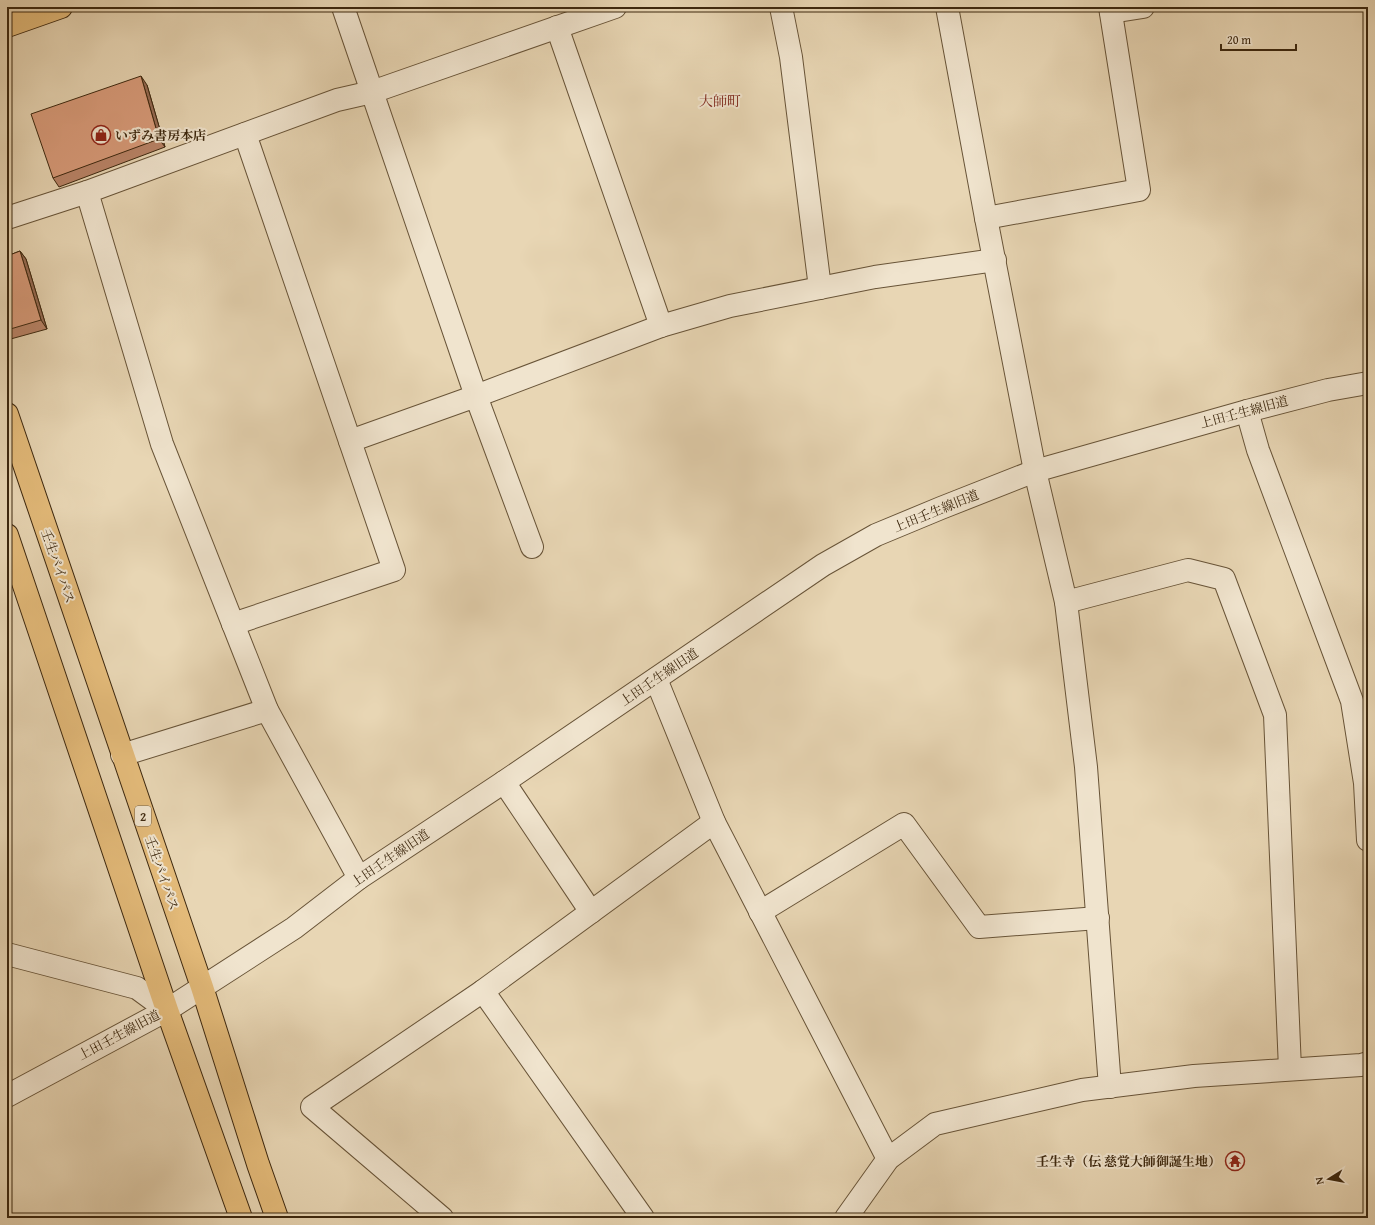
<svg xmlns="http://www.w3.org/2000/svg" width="1375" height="1225" viewBox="0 0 1375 1225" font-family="'Gentium Book Plus','Noto Serif JP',serif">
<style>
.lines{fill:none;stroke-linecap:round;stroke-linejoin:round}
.minor-casing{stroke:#685438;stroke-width:24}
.major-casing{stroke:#3d280f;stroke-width:24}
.minor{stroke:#f0e4ce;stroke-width:22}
.major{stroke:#e4bb7a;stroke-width:22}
.wall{fill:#ba8569;stroke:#3d280f}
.shaded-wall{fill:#976c55;stroke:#3d280f}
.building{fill:#d89b7a;stroke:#3d280f}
.labels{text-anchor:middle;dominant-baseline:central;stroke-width:4;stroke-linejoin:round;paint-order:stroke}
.shield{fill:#f0e4ce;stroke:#736048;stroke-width:1}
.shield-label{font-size:12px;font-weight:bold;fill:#3d280f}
.poi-label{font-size:13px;font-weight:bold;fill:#3d280f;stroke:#f0e4ce;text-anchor:start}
.street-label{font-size:13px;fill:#3d280f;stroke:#f0e4ce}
.neighbourhood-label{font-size:14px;fill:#7a1f14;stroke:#f0e4ce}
</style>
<rect width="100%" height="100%" fill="#e8d6b4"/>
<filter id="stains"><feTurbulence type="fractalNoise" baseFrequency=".005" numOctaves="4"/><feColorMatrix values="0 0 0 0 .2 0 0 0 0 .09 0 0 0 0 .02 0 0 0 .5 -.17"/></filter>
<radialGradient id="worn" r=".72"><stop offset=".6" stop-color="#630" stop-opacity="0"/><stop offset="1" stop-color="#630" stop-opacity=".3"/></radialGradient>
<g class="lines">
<defs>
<g id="minor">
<path d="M343 7 476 396 661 326 730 306 875 277 995 260"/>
<path d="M781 7 791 57 820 288"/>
<path d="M947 7 986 218 1035 471 1066 602 1086 767 1110 1087"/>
<path d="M1111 12 1143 7"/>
<path d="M557 27 661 326"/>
<path d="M7 218 87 192"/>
<path d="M986 218 1139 190 1110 7"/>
<path d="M1247 411 1258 450 1352 701 1365 783 1368 840"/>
<path d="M350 441 476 396 532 547"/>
<path d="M1066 602 1188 570 1224 579 1275 715 1290 1069"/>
<path d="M233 624 394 570 245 134"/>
<path d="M656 679 714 822"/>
<path d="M122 755 267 710"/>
<path d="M504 782 591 912"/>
<path d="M359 878 267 710 162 444 87 192 337 100 372 92 615 7"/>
<path d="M760 912 904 824 979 927 1098 918"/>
<path d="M7 954 137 988 167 1010"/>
<path d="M7 1096 167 1010 294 928 359 878 504 782 823 565 876 535 941 508 1035 471 1247 411 1328 390 1368 383"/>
<path d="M442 1218 312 1107 483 991"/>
<path d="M643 1218 483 991 714 822 888 1159"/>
<path d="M846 1218 888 1159 935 1124 1082 1090 1194 1076 1361 1065 1368 1063"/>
</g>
<g id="major">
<path d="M7 26 61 7"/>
<path d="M7 414 202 987 258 1164 277 1218"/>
<path d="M7 535 167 1010 241 1218"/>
</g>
</defs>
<!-- minor casing -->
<use href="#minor" class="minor-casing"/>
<!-- major casing -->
<use href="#major" class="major-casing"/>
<!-- minor -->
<use href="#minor" class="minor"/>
<!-- major -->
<use href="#major" class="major"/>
</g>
<!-- wall -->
<g class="wall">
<path d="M147 85 165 147 59 187 53 178Z"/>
<path d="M20 251 26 259 47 329 7 340V256Z"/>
</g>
<!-- shaded-wall -->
<g class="shaded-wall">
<path d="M141 76 147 85 165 147 159 139Z"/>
<path d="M20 251 26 259 47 329 41 320Z"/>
</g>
<!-- building -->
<g class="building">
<path d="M141 76 159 139 53 178 31 114Z"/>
<path d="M20 251 41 320 7 330V256Z"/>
</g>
<!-- icons -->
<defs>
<symbol id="shop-ring" viewBox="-11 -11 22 22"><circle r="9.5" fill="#f0e4ce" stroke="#8f2418" stroke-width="1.5"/><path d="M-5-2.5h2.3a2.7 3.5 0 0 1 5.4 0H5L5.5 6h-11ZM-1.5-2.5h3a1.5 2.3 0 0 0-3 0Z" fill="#8f2418"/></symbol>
<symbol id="temple-ring" viewBox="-11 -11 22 22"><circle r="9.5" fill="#f0e4ce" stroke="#8f2418" stroke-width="1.5"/><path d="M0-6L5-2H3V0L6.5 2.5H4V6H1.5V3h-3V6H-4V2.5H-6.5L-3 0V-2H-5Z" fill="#8f2418"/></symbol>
</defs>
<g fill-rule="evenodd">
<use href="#shop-ring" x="90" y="124" width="22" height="22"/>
<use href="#temple-ring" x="1224" y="1150" width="22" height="22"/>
</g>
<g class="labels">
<!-- shield labels -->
<rect class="shield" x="135" y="806" width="16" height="20" rx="3"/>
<g class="shield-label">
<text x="143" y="816">2</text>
</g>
<!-- poi labels -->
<g class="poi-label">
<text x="115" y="135">いずみ書房本店</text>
<text x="1221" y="1161" text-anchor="end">壬生寺（伝 慈覚大師御誕生地）</text>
</g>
<!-- street labels -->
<g class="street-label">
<text transform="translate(1244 412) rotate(-15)">上田壬生線旧道</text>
<text transform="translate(936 511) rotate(-22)">上田壬生線旧道</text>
<text transform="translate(58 566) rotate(71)">壬生バイパス</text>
<text transform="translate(659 677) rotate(-34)">上田壬生線旧道</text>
<text transform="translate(390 858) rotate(-34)">上田壬生線旧道</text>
<text transform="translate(162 873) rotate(71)">壬生バイパス</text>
<text transform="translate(119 1035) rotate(-28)">上田壬生線旧道</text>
</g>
<!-- neighbourhood labels -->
<g class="neighbourhood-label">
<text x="720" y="101">大師町</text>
</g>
</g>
<!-- margin -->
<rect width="1375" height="1225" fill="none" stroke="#e8d6b4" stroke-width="24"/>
<rect x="8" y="8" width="1359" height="1209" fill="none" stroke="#3d280f" stroke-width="2"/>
<rect x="12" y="12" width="1351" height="1201" fill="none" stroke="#3d280f"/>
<!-- north arrow -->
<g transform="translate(1329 1179) rotate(259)" stroke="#f0e4ce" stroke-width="3" paint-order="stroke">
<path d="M0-3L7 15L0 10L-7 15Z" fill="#3d280f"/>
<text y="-6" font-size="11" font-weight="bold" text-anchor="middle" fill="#3d280f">N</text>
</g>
<!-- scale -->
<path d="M1221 44v6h75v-6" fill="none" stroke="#3d280f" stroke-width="2"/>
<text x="1227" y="44" font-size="12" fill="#3d280f" stroke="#f0e4ce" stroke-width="3" paint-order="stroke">20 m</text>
<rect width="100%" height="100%" filter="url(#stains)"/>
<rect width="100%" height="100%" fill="url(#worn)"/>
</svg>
